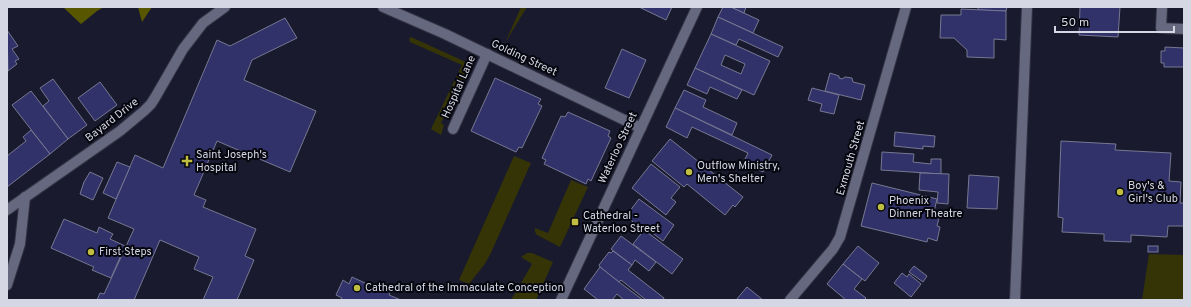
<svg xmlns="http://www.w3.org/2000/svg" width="1191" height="307" viewBox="0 0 1191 307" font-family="Overpass,sans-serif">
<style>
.green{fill:#353407}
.forest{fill:#585700}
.building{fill:#32326b;stroke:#767891;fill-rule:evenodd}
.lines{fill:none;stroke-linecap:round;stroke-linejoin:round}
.street-casing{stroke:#333343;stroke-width:12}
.secondary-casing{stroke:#333343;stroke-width:12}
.street{stroke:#666880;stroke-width:10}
.secondary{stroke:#666880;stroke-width:10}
.poi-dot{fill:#c0be41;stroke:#06060e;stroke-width:1.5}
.labels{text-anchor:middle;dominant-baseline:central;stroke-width:4;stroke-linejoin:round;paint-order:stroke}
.street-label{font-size:11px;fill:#d5d7e5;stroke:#06060e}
.poi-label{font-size:11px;fill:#d5d7e5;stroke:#06060e;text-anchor:start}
</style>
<rect width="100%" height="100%" fill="#191a2e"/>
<!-- green -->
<g class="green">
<path d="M521 7H527L505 43Z"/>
<path d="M411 37 468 63V70L441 123 444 125 441 135 431 129 462 65 410 42 409 39Z"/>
<path d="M514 156 531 163 490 255 484 265 469 284 459 280Z"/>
<path d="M571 180 588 187 560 247 537 235 535 232V228L548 233Z"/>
<path d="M527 253H532L553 262 536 300H511L532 264 521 257Z"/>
<path d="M1149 254 1184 255V300H1142Z"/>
</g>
<!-- forest -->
<g class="forest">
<path d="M63 7H104L97 11 81 24Z"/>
<path d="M138 7H152L142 22Z"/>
</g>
<!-- building -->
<g class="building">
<path d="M639 7H672L666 20Z"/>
<path d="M723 7H731L759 20 753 33 718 17Z"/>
<path d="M731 7H746L744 13Z"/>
<path d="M978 7H1007L1006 11 978 10Z"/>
<path d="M1080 7H1120L1118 37 1079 35Z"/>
<path d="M961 9 1006 11V40L994 39V58L967 57V50L954 38H940L941 15H961Z"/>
<path d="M718 17 783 47 778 57 739 39 736 45 711 34Z"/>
<path d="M285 18 297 38 252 60 244 80 316 111 290 172 217 141 194 195 206 200 203 207 256 229 245 256 254 260 237 300H203L213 277 194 269 199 257 160 240 134 300H97L100 293 104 294 134 229 108 218 135 155 163 168 217 40 230 46Z"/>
<path d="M7 30 18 46 12 49 19 59 15 61 17 64 8 71Z"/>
<path d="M711 34 770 61 754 95 695 68ZM725 55 745 64 741 74 721 65Z"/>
<path d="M1165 47 1184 48V67H1164V63H1161V51H1165Z"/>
<path d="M622 49 646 60 629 98 605 88Z"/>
<path d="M695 68 742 90 737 99 710 87 707 94 687 85Z"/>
<path d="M830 73 839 76V78L842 79 845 77 852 78 853 82 865 85 861 100 825 91Z"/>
<path d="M495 78 541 99 538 104 542 106 522 148 519 147 516 152 471 131Z"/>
<path d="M53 79 87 125 68 139 43 106 49 101 40 88Z"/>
<path d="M100 82 117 105 95 121 78 98Z"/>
<path d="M812 88 839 95 834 114 820 111 822 104 808 100Z"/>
<path d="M684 90 706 100 703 107 737 123 732 135 675 108Z"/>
<path d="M31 91 68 139 50 154 12 105Z"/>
<path d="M675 108 772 155 763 172 743 163 748 153 692 127 687 138 666 127Z"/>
<path d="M568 112 610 131 608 136 611 138 591 181 588 179 586 184 544 164 546 160 542 158 561 116 565 117Z"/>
<path d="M31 130 50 154 7 187V156L26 141 23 137Z"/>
<path d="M895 132 935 136 934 147 923 146V149L894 146Z"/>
<path d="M670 139 743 197 735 207 733 205 725 215 687 184 684 187 652 161Z"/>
<path d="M1061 141 1116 144 1115 150 1171 153 1169 181 1181 182 1180 203H1184V226H1168L1167 237 1131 235V242L1104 241V234L1062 232 1063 218 1058 217Z"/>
<path d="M882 152 914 154 913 162 931 164V159H941V174L881 170Z"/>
<path d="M117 162 130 167 116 199 103 193Z"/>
<path d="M651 164 680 187 671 198 676 202 666 215 632 188Z"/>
<path d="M90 172 103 178 93 200 80 194 84 182Z"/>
<path d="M920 173 949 174 948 204 937 203 938 192 919 190Z"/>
<path d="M969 175 999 177 997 209 967 208Z"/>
<path d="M872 183 937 199 934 212 940 214 937 226 940 227 937 241 928 238 927 242 861 226Z"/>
<path d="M639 199 674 225 663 241 646 228 639 227 626 216Z"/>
<path d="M64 219 97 233 99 227 113 234 110 239 125 246 111 278 92 270 94 267 51 248Z"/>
<path d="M644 230 683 259 672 274 633 244Z"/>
<path d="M621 236 656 262 649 271 635 260 632 265 611 249Z"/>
<path d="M858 246 879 263 865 281 843 264Z"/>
<rect x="1148" y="246" width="10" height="6"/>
<path d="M613 251 632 265 628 270 664 298 663 300H646L621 280 619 282 600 267 599 265 609 252 611 253Z"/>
<path d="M843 264 862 279 854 289 866 298 864 300H846L827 284Z"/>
<path d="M914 266 927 276 923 282 909 272Z"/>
<path d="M600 267 619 282 643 300H624L617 294 612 300H598L584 289Z"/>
<path d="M902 273 907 277 909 274 921 284 911 297 894 283Z"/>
<path d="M352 277 378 289 380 285 384 283 390 286 391 290 389 295 401 300H341L342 298 336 295 343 280 349 284Z"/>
<path d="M747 287 763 300H736Z"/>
</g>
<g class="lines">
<defs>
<g id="street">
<path d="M383 7 445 34 641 128"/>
<path d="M1162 7 1161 28 1184 29"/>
<path d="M453 129 487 54"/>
<path d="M7 210 120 131 144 111 151 104 156 96 183 49 203 23 225 7"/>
<path d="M7 285 20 244 25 197"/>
<path d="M790 300 833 249 840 237 906 7"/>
<path d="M1015 300 1027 7"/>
</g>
<path id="secondary" d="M561 300 697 7"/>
</defs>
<!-- street casing -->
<use href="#street" class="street-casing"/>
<!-- secondary casing -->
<use href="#secondary" class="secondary-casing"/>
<!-- street -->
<use href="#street" class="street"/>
<!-- secondary -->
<use href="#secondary" class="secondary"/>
</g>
<!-- markers -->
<g class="poi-dot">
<path d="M185 155h4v4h4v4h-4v4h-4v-4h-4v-4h4z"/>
<circle cx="689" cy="172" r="4"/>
<circle cx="1120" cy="192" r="4"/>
<circle cx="881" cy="207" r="4"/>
<rect x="571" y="218" width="8" height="8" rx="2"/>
<circle cx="91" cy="252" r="4"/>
<circle cx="357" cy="288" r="4"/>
</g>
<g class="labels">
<!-- street labels -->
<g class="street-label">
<text transform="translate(524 58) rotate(25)">Golding Street</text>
<text transform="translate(459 87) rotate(-66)">Hospital Lane</text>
<text transform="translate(112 120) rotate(-38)">Bayard Drive</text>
<text transform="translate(618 148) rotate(-65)">Waterloo Street</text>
<text transform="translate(851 158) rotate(-74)">Exmouth Street</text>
</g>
<!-- poi labels -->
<g class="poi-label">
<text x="196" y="155">Saint Joseph's<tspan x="196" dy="13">Hospital</tspan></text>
<text x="697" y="166">Outflow Ministry,<tspan x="697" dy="13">Men's Shelter</tspan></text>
<text x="1128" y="186">Boy's &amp;<tspan x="1128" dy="13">Girl's Club</tspan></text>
<text x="889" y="201">Phoenix<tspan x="889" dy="13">Dinner Theatre</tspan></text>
<text x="583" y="216">Cathedral -<tspan x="583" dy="13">Waterloo Street</tspan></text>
<text x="99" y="252">First Steps</text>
<text x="365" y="288">Cathedral of the Immaculate Conception</text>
</g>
</g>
<!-- border -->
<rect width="1191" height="307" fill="none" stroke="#d5d7e5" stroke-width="16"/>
<!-- scale -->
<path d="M1055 26v6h119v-6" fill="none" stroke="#d5d7e5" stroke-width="2"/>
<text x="1061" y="26" font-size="12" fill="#d5d7e5" stroke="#06060e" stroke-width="3" paint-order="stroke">50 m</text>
</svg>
